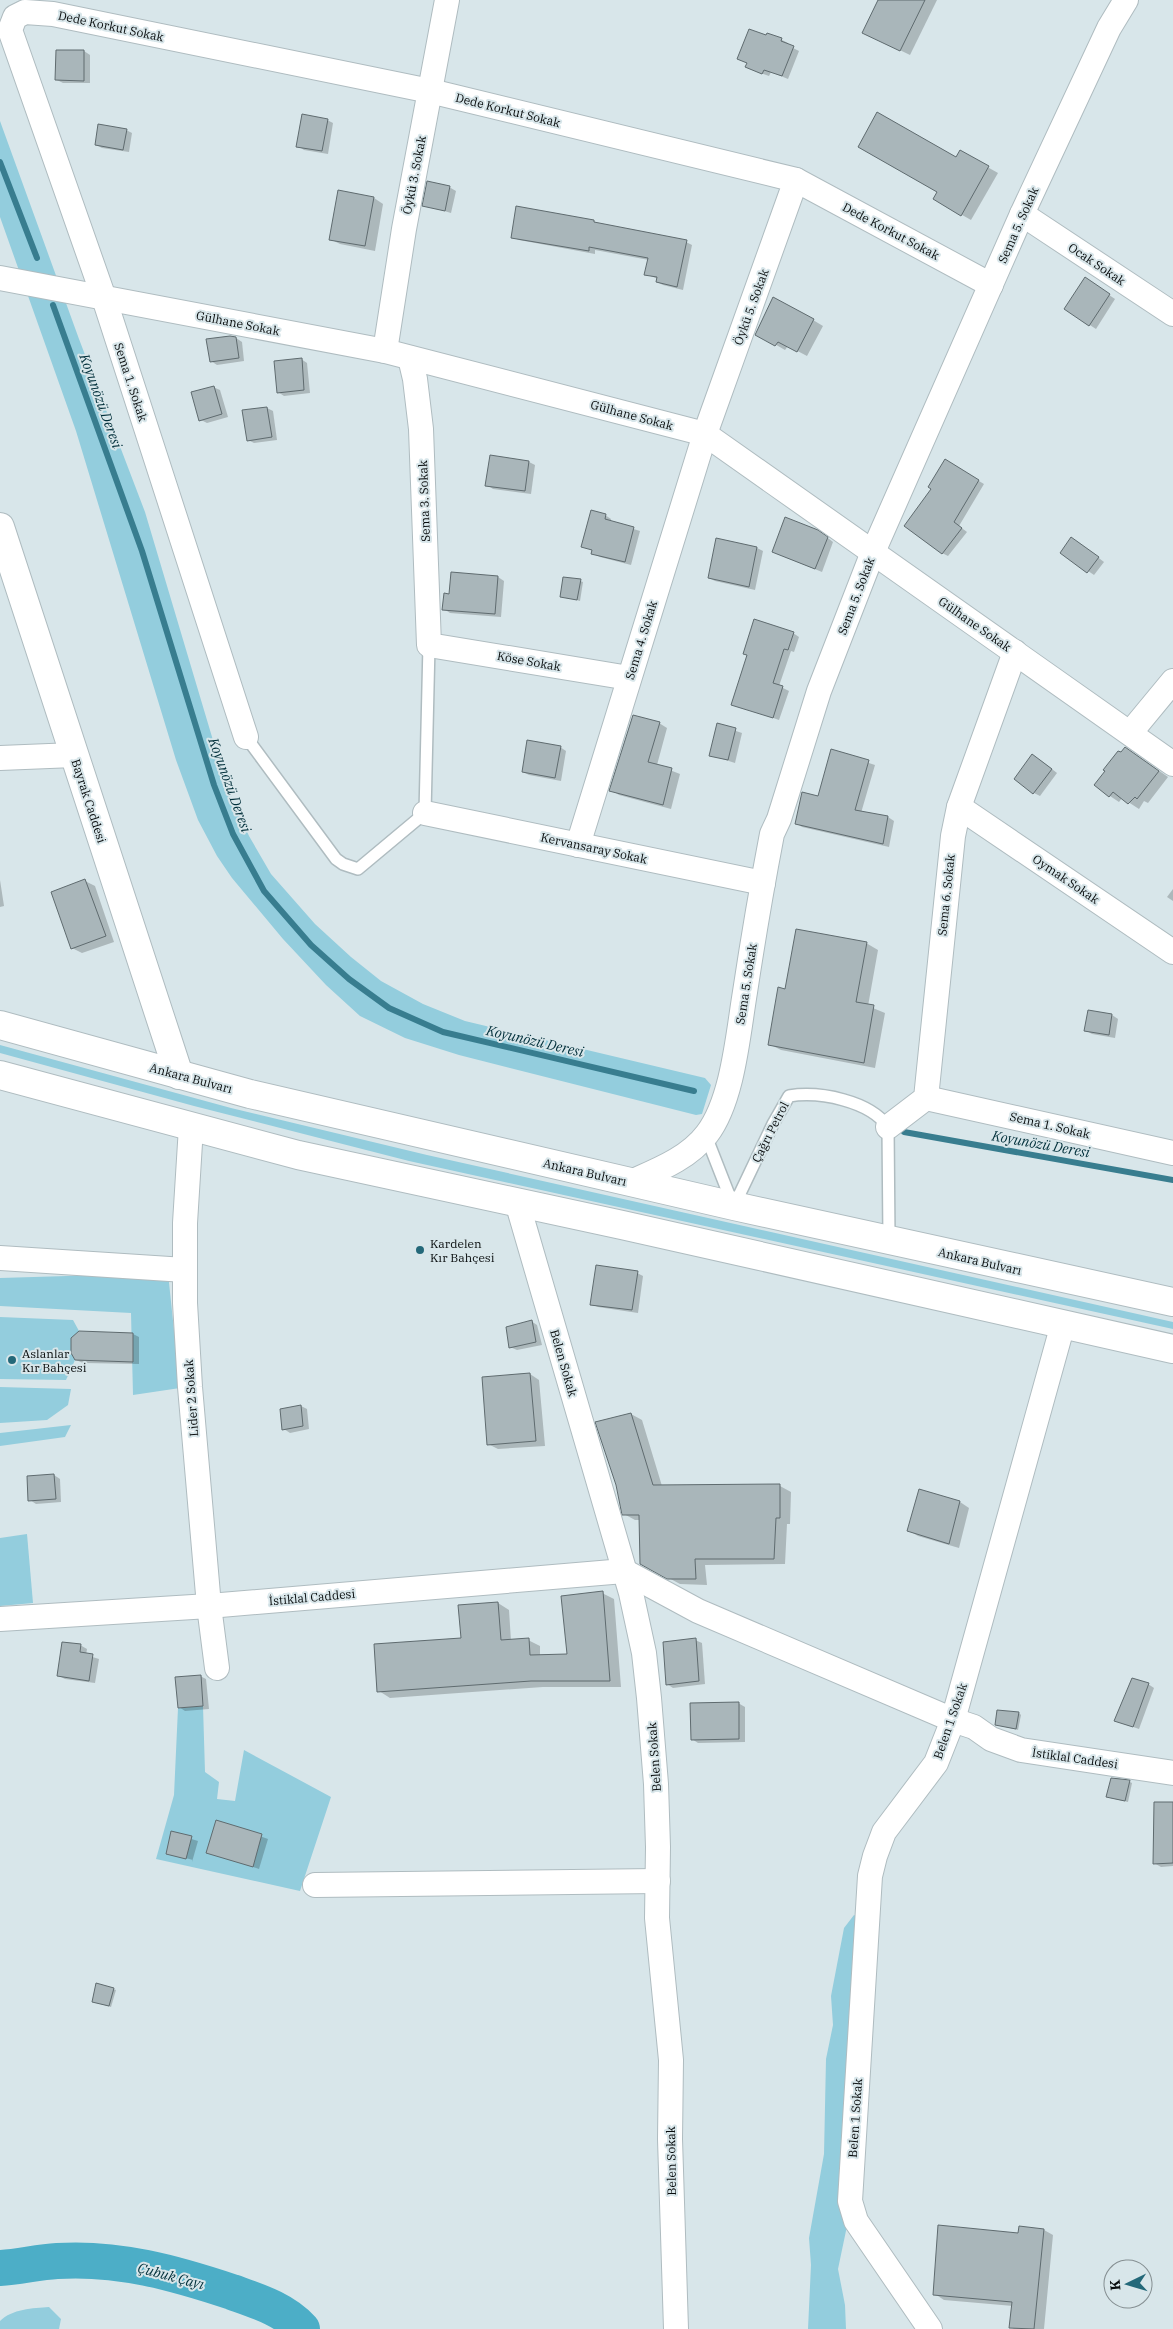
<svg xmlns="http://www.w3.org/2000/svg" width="1173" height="2329" viewBox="0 0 1173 2329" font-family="'IBM Plex Serif',serif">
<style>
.green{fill:#93cddd}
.shadow{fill:#0003}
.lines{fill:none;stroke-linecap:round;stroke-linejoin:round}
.stream{stroke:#387d8f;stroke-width:6}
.river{stroke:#4caec7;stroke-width:36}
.building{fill:#a9b6ba;stroke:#5f6b6f}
.service-casing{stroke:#afbcc0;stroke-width:14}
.minor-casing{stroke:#afbcc0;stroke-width:26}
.tertiary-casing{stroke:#afbcc0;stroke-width:30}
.secondary-casing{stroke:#afbcc0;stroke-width:30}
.service{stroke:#fff;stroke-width:11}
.minor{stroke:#fff;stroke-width:24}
.tertiary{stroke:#fff;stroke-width:28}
.secondary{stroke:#fff;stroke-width:28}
.poi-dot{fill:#236879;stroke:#d8e6ea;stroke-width:2}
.labels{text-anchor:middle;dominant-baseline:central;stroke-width:4;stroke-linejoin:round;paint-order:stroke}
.street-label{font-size:12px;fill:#080c0d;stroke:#d8e6ea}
.poi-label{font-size:12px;fill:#080c0d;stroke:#d8e6ea;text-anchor:start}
.water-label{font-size:14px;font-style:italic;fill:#002f3a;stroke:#d8e6ea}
</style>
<rect width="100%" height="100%" fill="#d8e6ea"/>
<!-- green -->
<g class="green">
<path d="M0 121 79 339 145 512 215 747 233 801 249 836 271 874 315 924 351 957 381 981 423 1004 465 1021 705 1078 711 1085 702 1114 696 1115 459 1055 405 1038 360 1016 326 985 283 939 232 878 217 856 198 820 176 760 76 431 0 217Z"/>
<path d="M0 1045 231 1108 427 1155 1173 1322V1329L409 1161 194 1106 0 1053Z"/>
<path d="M168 1273 180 1388 133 1395 131 1313 0 1306V1278Z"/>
<path d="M0 1317 73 1320 79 1331 71 1339V1353L75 1360 66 1380 0 1379Z"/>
<path d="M0 1387 71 1389 68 1405 47 1420 0 1423Z"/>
<path d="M71 1425 65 1437 0 1446V1433Z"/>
<path d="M27 1534 33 1603 0 1606V1538Z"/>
<path d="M203 1706 205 1772 219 1782 217 1799 235 1801 244 1750 331 1797 300 1891 156 1859 174 1795 178 1708Z"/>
<path d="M854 1915 872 1924 847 2226 838 2269 845 2305 846 2329H808L811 2265 809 2238 824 2154 826 2059 833 2025 831 1996 844 1928Z"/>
<path d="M49 2307 61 2319 59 2329H0V2321C12 2309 33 2308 49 2307Z"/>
</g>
<!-- shadow -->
<g class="shadow">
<path d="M879 0H937L910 55 873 37Z"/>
<path d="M768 34 782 40 788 43 787 45 799 51 788 79 771 72 769 76 753 70Z"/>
<path d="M84 51 90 55V83H63L57 80Z"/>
<path d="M327 120 333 123 328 154 304 150 298 146Z"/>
<path d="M126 130 132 133 129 152 102 148 96 145Z"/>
<path d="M961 152 998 173 971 220 934 199Z"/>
<path d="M449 187 456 191 451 213 424 205Z"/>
<path d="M339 192 374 198 383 204 375 251 340 244 330 239Z"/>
<path d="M593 221 599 224 686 242 692 245 683 290 663 285 657 282 658 279 646 274 649 260 595 250V254L519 240 513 237Z"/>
<path d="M1091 283 1115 299 1096 329 1065 309Z"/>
<path d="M813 320 823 326 807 356 788 346 785 350 757 334Z"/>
<path d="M236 338 242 342 244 361 217 365 211 361Z"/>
<path d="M301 359 307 363 310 393 284 396 278 392Z"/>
<path d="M213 387 220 390 228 417 207 423 201 420Z"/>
<path d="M267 408 273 411 277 440 254 443 248 440Z"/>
<path d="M945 461 984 484 959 526 967 532 948 556 942 553 933 489Z"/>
<path d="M529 462 535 465 531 494 493 489 487 485Z"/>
<path d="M605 515 611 519V522L640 531 631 565 600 557 594 554V551L582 546Z"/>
<path d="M824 535 833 542 822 572 773 552Z"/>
<path d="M1078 542 1104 562 1094 575 1062 553Z"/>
<path d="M757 548 763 551 755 590 715 581 709 578Z"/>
<path d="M498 577 504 581 501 617 450 613 444 609 450 595Z"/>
<path d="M580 581 583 582 580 601 561 596Z"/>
<path d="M793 633 799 637 794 652 791 651 779 686 789 691 779 720 733 704Z"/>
<path d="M659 723 667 728 657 765 680 774 671 809 619 795 611 790Z"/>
<path d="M718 725 742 733 735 763 710 755Z"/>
<path d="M560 747 566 751 561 781 529 775 523 772Z"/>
<path d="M832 751 875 765 861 813 888 817 894 821 889 847 802 827 796 823 819 797Z"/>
<path d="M1135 754 1168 777 1148 803 1144 801 1139 809 1122 798 1119 802 1110 796 1107 771Z"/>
<path d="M1039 759 1057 773 1040 796 1034 793Z"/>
<path d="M0 880 4 906 0 907Z"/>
<path d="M85 881 95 886 114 942 82 953 72 948Z"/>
<path d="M1173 889V901L1167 897Z"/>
<path d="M866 943 878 950 868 1006 885 1013 875 1068 781 1050 769 1044 786 990Z"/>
<path d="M1112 1015 1118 1019 1115 1038 1092 1034 1085 1030Z"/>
<path d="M637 1273 643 1276 638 1313 598 1307 591 1304Z"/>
<path d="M531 1321 537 1325 542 1345 517 1350 510 1347Z"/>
<path d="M80 1332 133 1334 139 1337V1364L83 1363 76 1360Z"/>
<path d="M530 1374 539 1380 545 1446 498 1449 488 1444Z"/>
<path d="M301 1406 307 1409 309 1429 290 1433 284 1429Z"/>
<path d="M631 1414 642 1420 662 1486H780L791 1492 790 1524H787L785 1564 705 1565 707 1585 680 1584 650 1568 640 1520H635L624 1514Z"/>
<path d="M54 1475 60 1479 61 1502 36 1504 30 1500Z"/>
<path d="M960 1502 969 1508 959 1548 918 1536 908 1530Z"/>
<path d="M602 1593 614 1599 621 1687H543L390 1698 379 1691 462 1639 498 1603 509 1610 511 1641 528 1640 540 1646V1656L568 1655Z"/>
<path d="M695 1640 702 1643 705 1684 673 1688 667 1684Z"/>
<path d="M80 1645 87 1649 86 1655 99 1659 95 1683 65 1679 59 1676Z"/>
<path d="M200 1676 206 1679 209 1709 185 1711 179 1707Z"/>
<path d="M1148 1684 1154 1688 1139 1729 1116 1721Z"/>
<path d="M738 1703 745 1707V1742L698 1743 692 1739Z"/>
<path d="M1019 1713 1021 1715 1018 1730 997 1725Z"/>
<path d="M1130 1782 1132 1783 1128 1802 1110 1798Z"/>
<path d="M1173 1803V1866L1161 1867 1154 1863Z"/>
<path d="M217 1821 268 1839 259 1869 208 1852Z"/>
<path d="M172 1833 198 1841 192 1862 193 1860 167 1853Z"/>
<path d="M113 1989 116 1990 111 2007 93 2002Z"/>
<path d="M1044 2230 1053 2235 1044 2329H1014L1011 2327 1013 2306 944 2300 935 2294 1020 2235Z"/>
</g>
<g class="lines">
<!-- stream -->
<g class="stream">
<path d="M0 162 37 258"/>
<path d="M53 305 142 551 214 785 233 834 264 891 311 945 349 979 389 1008 443 1032 694 1091"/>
<path d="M904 1132 1173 1180"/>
</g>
<!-- river -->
<path class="river" d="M0 2268C19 2267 38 2262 57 2261 118 2257 175 2273 232 2292 257 2301 284 2309 302 2329"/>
</g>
<!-- building -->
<g class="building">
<path d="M878 0H925L900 51 862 33Z"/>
<path d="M749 29 766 35 767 33 782 38 781 41 794 46 782 76 764 70 762 74 745 67 747 63 737 59Z"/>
<path d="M56 50H84V81L55 80Z"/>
<path d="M877 112 956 157 960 150 989 166 961 216 933 199 937 192 858 147Z"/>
<path d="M302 114 328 119 322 151 296 147Z"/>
<path d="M98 124 127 129 123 150 95 145Z"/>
<path d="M427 181 450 186 445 211 422 206Z"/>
<path d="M338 190 374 197 365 246 329 240Z"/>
<path d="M516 206 594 220V222L687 240 677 287 656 282 657 277 644 275 648 258 589 247V251L511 238Z"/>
<path d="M1085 277 1110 294 1089 326 1064 309Z"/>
<path d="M773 297 814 319 797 352 778 342 775 346 755 335Z"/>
<path d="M230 336 236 337 239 358 210 362 206 339Z"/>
<path d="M302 358 304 390 277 393 274 361Z"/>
<path d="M214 386 222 414 199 421 191 392Z"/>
<path d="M267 407 272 437 247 441 242 410Z"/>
<path d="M490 455 529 461 525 491 485 486Z"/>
<path d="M945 459 979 480 954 522 962 528 942 554 904 526 931 489 928 487Z"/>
<path d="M591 510 606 514 605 519 634 527 625 562 591 554 592 550 581 547Z"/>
<path d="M785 517 818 530 828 537 815 569 772 552Z"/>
<path d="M1071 537 1099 557 1087 573 1060 553Z"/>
<path d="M716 538 757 547 749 587 708 578Z"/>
<path d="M451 572 498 576 495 614 442 610 444 593 449 594Z"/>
<path d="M563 577 581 579 577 600 560 597Z"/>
<path d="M754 619 794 632 788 650 784 649 773 683 783 686 773 718 731 705 747 655 743 654Z"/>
<path d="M633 715 660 722 648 762 672 768 663 805 609 791Z"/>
<path d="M717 723 736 728 728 760 709 756Z"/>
<path d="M527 740 561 746 555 778 522 772Z"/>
<path d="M1125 747 1159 771 1137 799 1135 797 1128 804 1113 792 1109 797 1094 785 1105 771 1103 770 1118 751 1121 752Z"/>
<path d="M831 749 869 760 855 810 888 816 883 844 795 824 802 792 818 796Z"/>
<path d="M1032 754 1052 769 1033 794 1014 779Z"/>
<path d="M85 879 106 936 71 949 51 892Z"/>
<path d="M796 929 867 942 856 1002 874 1005 864 1063 768 1045 778 987 785 989Z"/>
<path d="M1088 1010 1112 1014 1109 1035 1084 1031Z"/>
<path d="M596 1265 638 1271 632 1310 590 1305Z"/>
<path d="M532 1320 536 1342 509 1348 506 1327Z"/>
<path d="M79 1331 133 1333V1362L75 1360 71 1353V1338Z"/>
<path d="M530 1373 536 1441 487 1445 482 1377Z"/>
<path d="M301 1405 303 1426 282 1430 280 1409Z"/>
<path d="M631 1413 653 1485 780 1484V1518H776L774 1559H695L696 1579H667L640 1564 639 1515H622L616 1485 595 1422Z"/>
<path d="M54 1474 56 1499 28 1501 27 1476Z"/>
<path d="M919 1489 960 1501 949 1544 907 1531Z"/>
<path d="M603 1591 610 1681H531L377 1692 374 1644 461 1638 458 1605 498 1602 501 1640 529 1638 530 1655 567 1654 561 1596Z"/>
<path d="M696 1638 699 1681 666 1685 663 1642Z"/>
<path d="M62 1642 81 1644 80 1652 93 1654 89 1681 57 1676Z"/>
<path d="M201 1675 203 1706 178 1708 175 1677Z"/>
<path d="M1132 1678 1149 1683 1133 1727 1114 1721Z"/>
<path d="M739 1702V1739L691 1740 690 1703Z"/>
<path d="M997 1710 1019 1712 1016 1729 995 1725Z"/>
<path d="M1111 1778 1130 1780 1125 1801 1106 1797Z"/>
<path d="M1154 1802H1173V1863L1153 1864Z"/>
<path d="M216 1820 262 1834 253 1867 206 1853Z"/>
<path d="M171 1831 192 1836 186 1859 166 1854Z"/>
<path d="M96 1983 114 1988 109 2006 92 2002Z"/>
<path d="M938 2225 1018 2233 1019 2226 1044 2229 1034 2329 1009 2328 1012 2302 933 2295Z"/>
</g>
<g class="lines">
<defs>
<g id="service">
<path d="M246 737 336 859 343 864 358 869 425 813 429 645"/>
<path d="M706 1136 733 1205"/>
<path d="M734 1206 773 1124 789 1096C820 1091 870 1101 888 1127L889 1239"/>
</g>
<g id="minor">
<path d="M1022 214 1173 314"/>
<path d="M0 278 385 351 705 434 1173 764"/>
<path d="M385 351 404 229 447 0"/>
<path d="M410 358 415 379 421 429 429 645 629 678"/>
<path d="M1130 733 1173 681"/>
<path d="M246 737 104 298 10 30 15 17 25 12 53 14 430 91 796 180 991 285"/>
<path d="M0 758 74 755"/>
<path d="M959 807 1173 952"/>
<path d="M425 813 763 883"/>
<path d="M578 845 705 434 796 180"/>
<path d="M926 1098 1173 1153"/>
<path d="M191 1127 185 1223V1303L190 1387 209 1606 217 1668"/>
<path d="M888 1127 926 1098 953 836 959 807 1015 652"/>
<path d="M631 1182C658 1170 689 1158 707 1134 733 1100 738 1034 745 992 753 939 762 886 772 834L779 819 819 691 873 552 1022 214 1109 28 1126 0"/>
<path d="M517 1202 631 1593 644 1653 649 1698 656 1784 658 1847 657 1918 671 2060 670 2139 676 2329"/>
<path d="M0 1258 185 1270"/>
<path d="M0 1619 209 1606 624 1571 698 1611 953 1720 974 1727 991 1739 1021 1750 1173 1773"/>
<path d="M315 1885 658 1881"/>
<path d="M930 2329 856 2221 850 2201 870 1876 875 1856 884 1832 936 1763 953 1720 1063 1324"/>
</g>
<path id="tertiary" d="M0 527 179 1075"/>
<g id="secondary">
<path d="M0 1025 250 1094 734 1206 1173 1302"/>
<path d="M0 1075 298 1155 622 1225 1173 1349"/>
</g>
</defs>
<!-- service casing -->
<use href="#service" class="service-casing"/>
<!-- minor casing -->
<use href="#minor" class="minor-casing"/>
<!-- tertiary casing -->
<use href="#tertiary" class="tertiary-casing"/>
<!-- secondary casing -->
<use href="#secondary" class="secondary-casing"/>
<!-- service -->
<use href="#service" class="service"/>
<!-- minor -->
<use href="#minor" class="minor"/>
<!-- tertiary -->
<use href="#tertiary" class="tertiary"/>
<!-- secondary -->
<use href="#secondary" class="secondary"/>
</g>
<!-- markers -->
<g class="poi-dot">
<circle cx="420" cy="1250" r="5"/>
<circle cx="12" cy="1360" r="5"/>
</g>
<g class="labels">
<!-- street labels -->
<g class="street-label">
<text transform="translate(111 26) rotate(12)">Dede Korkut Sokak</text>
<text transform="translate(508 110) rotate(14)">Dede Korkut Sokak</text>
<text transform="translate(414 175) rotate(-79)">Öykü 3. Sokak</text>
<text transform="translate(1018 225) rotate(-66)">Sema 5. Sokak</text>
<text transform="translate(891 231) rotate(28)">Dede Korkut Sokak</text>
<text transform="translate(1097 264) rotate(34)">Ocak Sokak</text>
<text transform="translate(751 307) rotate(-70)">Öykü 5. Sokak</text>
<text transform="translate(238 323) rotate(11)">Gülhane Sokak</text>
<text transform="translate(131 382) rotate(72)">Sema 1. Sokak</text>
<text transform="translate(632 415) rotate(15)">Gülhane Sokak</text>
<text transform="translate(424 501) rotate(-92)">Sema 3. Sokak</text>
<text transform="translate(856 596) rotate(-69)">Sema 5. Sokak</text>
<text transform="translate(975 624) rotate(35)">Gülhane Sokak</text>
<text transform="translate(641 640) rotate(-73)">Sema 4. Sokak</text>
<text transform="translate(529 661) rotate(10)">Köse Sokak</text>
<text transform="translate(89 801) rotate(72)">Bayrak Caddesi</text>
<text transform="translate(594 848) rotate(12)">Kervansaray Sokak</text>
<text transform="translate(1066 879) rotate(34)">Oymak Sokak</text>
<text transform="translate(946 895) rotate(-84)">Sema 6. Sokak</text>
<text transform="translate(746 984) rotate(-81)">Sema 5. Sokak</text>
<text transform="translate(191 1078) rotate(15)">Ankara Bulvarı</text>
<text transform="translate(1050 1125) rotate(13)">Sema 1. Sokak</text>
<text transform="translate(770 1132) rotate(-63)">Çağrı Petrol</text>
<text transform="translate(585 1172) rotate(13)">Ankara Bulvarı</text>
<text transform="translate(980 1261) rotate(13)">Ankara Bulvarı</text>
<text transform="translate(564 1363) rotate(74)">Belen Sokak</text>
<text transform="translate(191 1398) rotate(-94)">Lider 2 Sokak</text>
<text transform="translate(312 1597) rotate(-5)">İstiklal Caddesi</text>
<text transform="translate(950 1721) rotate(-71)">Belen 1 Sokak</text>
<text transform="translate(654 1757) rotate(-94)">Belen Sokak</text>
<text transform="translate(1075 1758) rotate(8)">İstiklal Caddesi</text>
<text transform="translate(855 2118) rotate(-86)">Belen 1 Sokak</text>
<text transform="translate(671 2161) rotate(-91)">Belen Sokak</text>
</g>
<!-- poi labels -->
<g class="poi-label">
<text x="430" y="1243">Kardelen<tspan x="430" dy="14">Kır Bahçesi</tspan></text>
<text x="22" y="1353">Aslanlar<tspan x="22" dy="14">Kır Bahçesi</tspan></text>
</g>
<!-- water labels -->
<g class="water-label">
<text transform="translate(101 401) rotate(70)">Koyunözü Deresi</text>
<text transform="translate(230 785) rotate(70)">Koyunözü Deresi</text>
<text transform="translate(535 1041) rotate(13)">Koyunözü Deresi</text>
<text transform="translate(1041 1144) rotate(10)">Koyunözü Deresi</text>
<text transform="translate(171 2276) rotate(15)">Çubuk Çayı</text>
</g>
</g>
<!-- north arrow -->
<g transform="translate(1128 2284) rotate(265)"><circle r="24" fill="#d8e6ea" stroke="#858f92"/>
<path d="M0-4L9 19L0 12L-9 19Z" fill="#236879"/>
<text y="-8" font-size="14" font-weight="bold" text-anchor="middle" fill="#080c0d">K</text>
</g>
</svg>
